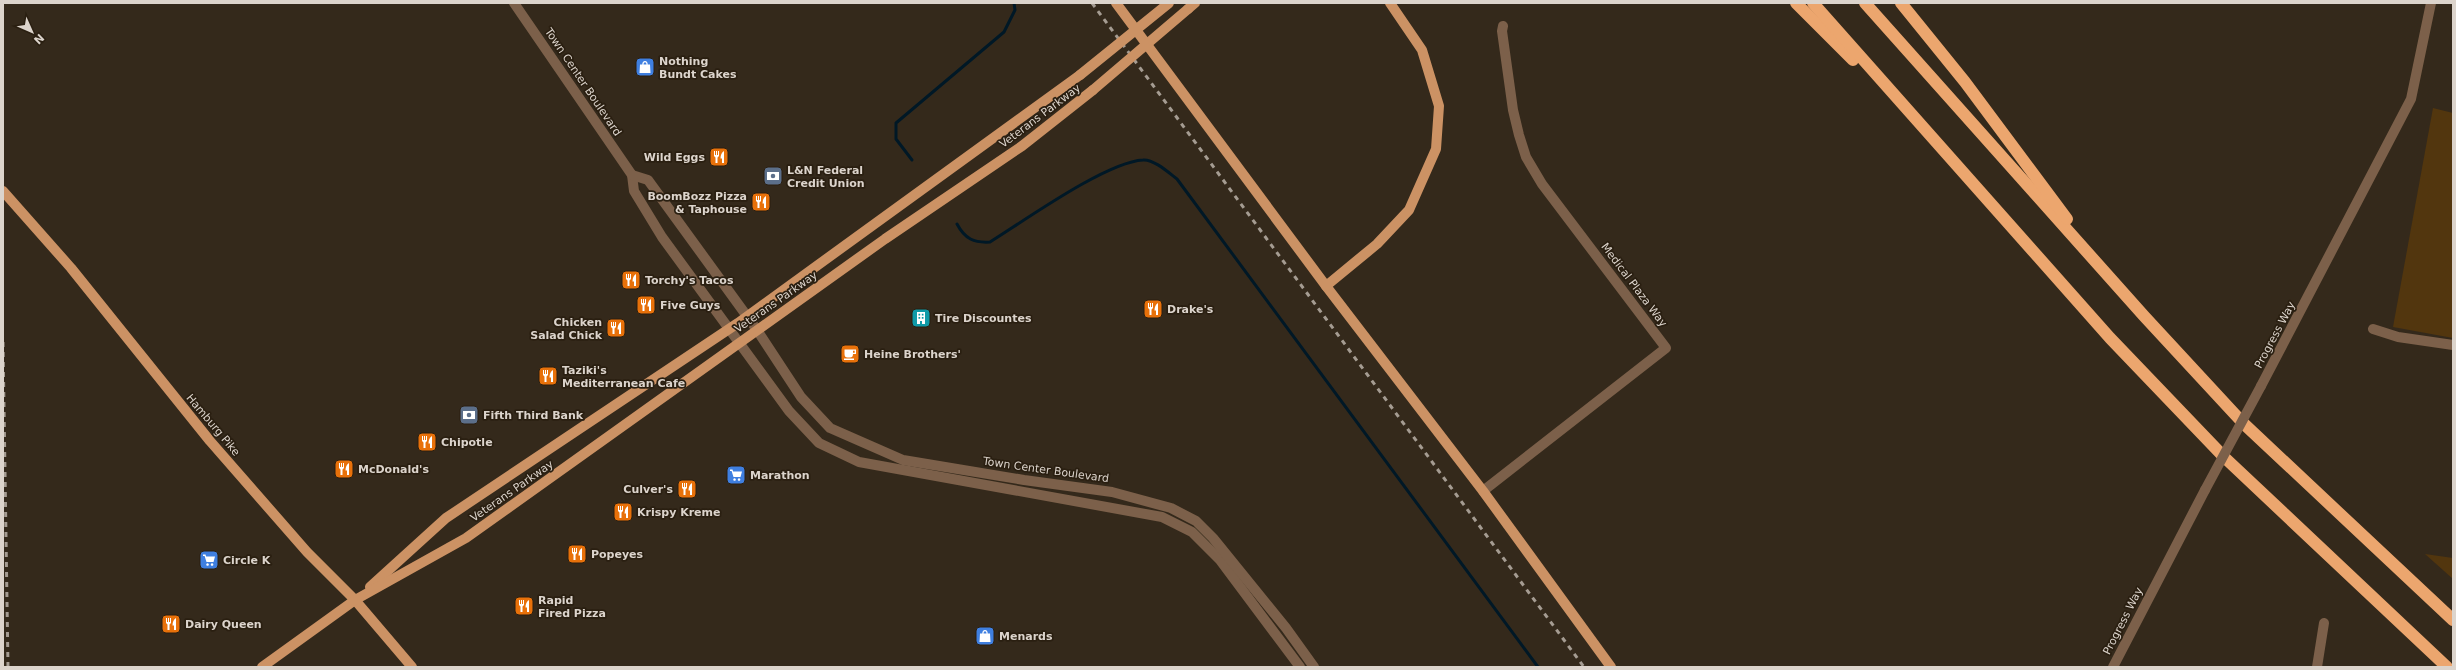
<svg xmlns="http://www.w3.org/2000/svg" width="2456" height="670" viewBox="0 0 2456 670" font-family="'DejaVu Sans',sans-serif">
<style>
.green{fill:#52360e}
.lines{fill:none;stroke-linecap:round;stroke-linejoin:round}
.stream{stroke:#001826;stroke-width:3}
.minor{stroke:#7c604a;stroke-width:10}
.major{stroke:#cc9264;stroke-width:10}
.highway{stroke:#eca66e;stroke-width:12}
.rail{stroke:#a59c92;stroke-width:3;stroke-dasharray:5 5;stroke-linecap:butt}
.minor-bridge{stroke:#7c604a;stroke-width:10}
.major-bridge{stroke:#cc9264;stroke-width:10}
.labels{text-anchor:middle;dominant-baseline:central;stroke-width:3.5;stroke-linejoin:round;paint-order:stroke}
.poi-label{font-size:11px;font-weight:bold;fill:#dcd4cc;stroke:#2a1f11;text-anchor:start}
.street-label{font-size:11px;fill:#dcd4cc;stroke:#2a1f11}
</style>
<rect width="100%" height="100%" fill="#34291b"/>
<!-- green -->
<g class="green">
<path d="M2433 108 2453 113V338L2393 327Z"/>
<path d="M2425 554 2453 558V579Z"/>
</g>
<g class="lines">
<!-- stream -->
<g class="stream">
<path d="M912 160 896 139V123L1004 32 1015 10 1014 3"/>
<path d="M957 224C965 239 974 243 990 242 1024 221 1106 162 1143 160 1154 159 1169 173 1177 179L1538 667"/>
</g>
<!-- minor -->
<g class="minor">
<path d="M514 3 632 175 634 191 662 237 789 411 819 443 859 462 1162 517 1192 532 1220 560 1300 667"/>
<path d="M632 175 648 180 757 330 801 397 830 428 903 460 1024 480 1112 492 1171 508 1196 521 1213 538 1286 628 1314 667"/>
<path d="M2373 329 2398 337 2453 345"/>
<path d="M2261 386 2411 99 2431 3"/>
<path d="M1483 491 1666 348 1542 184 1526 157 1519 135 1513 110 1502 31 1503 26"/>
<path d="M2113 667 2205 490"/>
<path d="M2317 667 2324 623"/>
</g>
<!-- major -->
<g class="major">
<path d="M1116 3 1326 286 1483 491 1611 667"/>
<path d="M1188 9 1195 3"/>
<path d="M3 191 71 268 210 441 307 552 355 600 412 667"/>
<path d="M1326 286 1377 244 1409 210 1436 149 1439 106 1422 50 1390 3"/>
<path d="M370 587 446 518 738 323 1080 75"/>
<path d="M262 667 355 600 466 538 885 239 1022 146 1093 90"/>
</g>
<!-- highway -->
<g class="highway">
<path d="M1796 3 1853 60"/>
<path d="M1813 3 2110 338 2224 457 2447 667"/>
<path d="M1865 3 2144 316 2243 423 2453 620"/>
<path d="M1901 3 1965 82 2067 219"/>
</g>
<!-- rail -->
<g class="rail">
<path d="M1092 3 1584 667"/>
<path d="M3 342 8 667"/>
</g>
<!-- minor-bridge -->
<path class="minor-bridge" d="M2205 490 2261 386"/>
<!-- major-bridge -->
<g class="major-bridge">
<path d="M1080 75 1169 3"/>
<path d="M1093 90 1188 9"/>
</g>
</g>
<!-- icons -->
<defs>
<symbol id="shop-square" viewBox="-11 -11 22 22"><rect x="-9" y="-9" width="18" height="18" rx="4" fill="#3f7fe0" stroke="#2a1f11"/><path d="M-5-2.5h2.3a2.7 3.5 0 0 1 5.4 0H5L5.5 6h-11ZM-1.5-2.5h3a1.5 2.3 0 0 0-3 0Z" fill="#fff"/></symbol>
<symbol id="restaurant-square" viewBox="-11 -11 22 22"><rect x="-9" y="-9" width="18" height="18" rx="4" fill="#e8710a" stroke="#2a1f11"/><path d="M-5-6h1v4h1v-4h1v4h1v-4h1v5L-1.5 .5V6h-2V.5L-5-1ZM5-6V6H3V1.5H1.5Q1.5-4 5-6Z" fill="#fff"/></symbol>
<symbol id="bank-square" viewBox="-11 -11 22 22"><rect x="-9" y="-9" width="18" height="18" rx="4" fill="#5c6f8a" stroke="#2a1f11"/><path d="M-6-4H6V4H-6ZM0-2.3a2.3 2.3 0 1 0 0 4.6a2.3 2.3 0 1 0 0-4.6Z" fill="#fff"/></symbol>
<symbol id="building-square" viewBox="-11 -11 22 22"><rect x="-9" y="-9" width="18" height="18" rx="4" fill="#0f9aa8" stroke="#2a1f11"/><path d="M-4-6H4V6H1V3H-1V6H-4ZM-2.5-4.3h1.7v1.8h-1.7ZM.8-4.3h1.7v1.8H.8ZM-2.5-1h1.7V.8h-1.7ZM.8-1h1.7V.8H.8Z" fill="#fff"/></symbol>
<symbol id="cafe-square" viewBox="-11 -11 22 22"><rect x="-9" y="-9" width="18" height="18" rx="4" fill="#e8710a" stroke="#2a1f11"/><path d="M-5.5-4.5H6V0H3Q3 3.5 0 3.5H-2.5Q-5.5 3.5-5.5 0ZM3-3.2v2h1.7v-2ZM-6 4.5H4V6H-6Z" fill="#fff"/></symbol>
<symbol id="supermarket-square" viewBox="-11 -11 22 22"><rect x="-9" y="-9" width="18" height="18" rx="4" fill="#3f7fe0" stroke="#2a1f11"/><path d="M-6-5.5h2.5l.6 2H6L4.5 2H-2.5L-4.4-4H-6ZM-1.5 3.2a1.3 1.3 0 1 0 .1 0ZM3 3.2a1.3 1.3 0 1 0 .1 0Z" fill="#fff"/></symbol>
</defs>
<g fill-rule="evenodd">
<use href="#shop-square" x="634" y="56" width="22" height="22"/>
<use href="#restaurant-square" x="708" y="146" width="22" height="22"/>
<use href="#bank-square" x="762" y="165" width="22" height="22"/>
<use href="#restaurant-square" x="750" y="191" width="22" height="22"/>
<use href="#restaurant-square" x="620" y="269" width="22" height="22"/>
<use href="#restaurant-square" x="635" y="294" width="22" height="22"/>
<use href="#restaurant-square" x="1142" y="298" width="22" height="22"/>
<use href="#building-square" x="910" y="307" width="22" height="22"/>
<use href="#restaurant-square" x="605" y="317" width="22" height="22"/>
<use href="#cafe-square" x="839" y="343" width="22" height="22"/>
<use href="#restaurant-square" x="537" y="365" width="22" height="22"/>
<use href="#bank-square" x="458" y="404" width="22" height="22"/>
<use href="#restaurant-square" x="416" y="431" width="22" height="22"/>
<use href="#restaurant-square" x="333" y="458" width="22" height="22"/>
<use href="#supermarket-square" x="725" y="464" width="22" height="22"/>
<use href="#restaurant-square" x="676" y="478" width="22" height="22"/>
<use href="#restaurant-square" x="612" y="501" width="22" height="22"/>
<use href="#restaurant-square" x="566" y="543" width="22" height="22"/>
<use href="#supermarket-square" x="198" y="549" width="22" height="22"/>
<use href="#restaurant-square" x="513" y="595" width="22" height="22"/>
<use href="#restaurant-square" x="160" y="613" width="22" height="22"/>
<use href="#shop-square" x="974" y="625" width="22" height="22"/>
</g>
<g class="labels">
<!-- poi labels -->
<g class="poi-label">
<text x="659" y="61">Nothing<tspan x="659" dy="13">Bundt Cakes</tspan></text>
<text x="705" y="157" text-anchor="end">Wild Eggs</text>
<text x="787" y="170">L&amp;N Federal<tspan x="787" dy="13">Credit Union</tspan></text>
<text x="747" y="196" text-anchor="end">BoomBozz Pizza<tspan x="747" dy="13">&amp; Taphouse</tspan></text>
<text x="645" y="280">Torchy's Tacos</text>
<text x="660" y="305">Five Guys</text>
<text x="1167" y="309">Drake's</text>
<text x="935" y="318">Tire Discountes</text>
<text x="602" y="322" text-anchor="end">Chicken<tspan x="602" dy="13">Salad Chick</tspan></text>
<text x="864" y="354">Heine Brothers'</text>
<text x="562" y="370">Taziki's<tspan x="562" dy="13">Mediterranean Cafe</tspan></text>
<text x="483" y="415">Fifth Third Bank</text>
<text x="441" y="442">Chipotle</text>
<text x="358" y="469">McDonald's</text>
<text x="750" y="475">Marathon</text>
<text x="673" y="489" text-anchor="end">Culver's</text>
<text x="637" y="512">Krispy Kreme</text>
<text x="591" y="554">Popeyes</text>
<text x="223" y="560">Circle K</text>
<text x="538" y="600">Rapid<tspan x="538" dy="13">Fired Pizza</tspan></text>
<text x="185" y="624">Dairy Queen</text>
<text x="999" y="636">Menards</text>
</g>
<!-- street labels -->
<g class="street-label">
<text transform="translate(583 82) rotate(56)">Town Center Boulevard</text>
<text transform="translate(1040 116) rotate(-37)">Veterans Parkway</text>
<text transform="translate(1634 285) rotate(53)">Medical Plaza Way</text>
<text transform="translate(776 302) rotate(-35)">Veterans Parkway</text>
<text transform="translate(2275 335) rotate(-62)">Progress Way</text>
<text transform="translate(213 425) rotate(50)">Hamburg Pike</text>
<text transform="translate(1046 470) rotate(8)">Town Center Boulevard</text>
<text transform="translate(512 491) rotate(-35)">Veterans Parkway</text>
<text transform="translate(2123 621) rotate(-63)">Progress Way</text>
</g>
</g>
<!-- border -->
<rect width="2456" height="670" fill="none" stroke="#dcd4cc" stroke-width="8"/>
<!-- north arrow -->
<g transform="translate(32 32) rotate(135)" stroke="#2a1f11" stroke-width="3" paint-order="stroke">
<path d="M0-3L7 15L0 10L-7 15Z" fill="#dcd4cc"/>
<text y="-6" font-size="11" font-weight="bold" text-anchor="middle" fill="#dcd4cc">N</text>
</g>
</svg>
